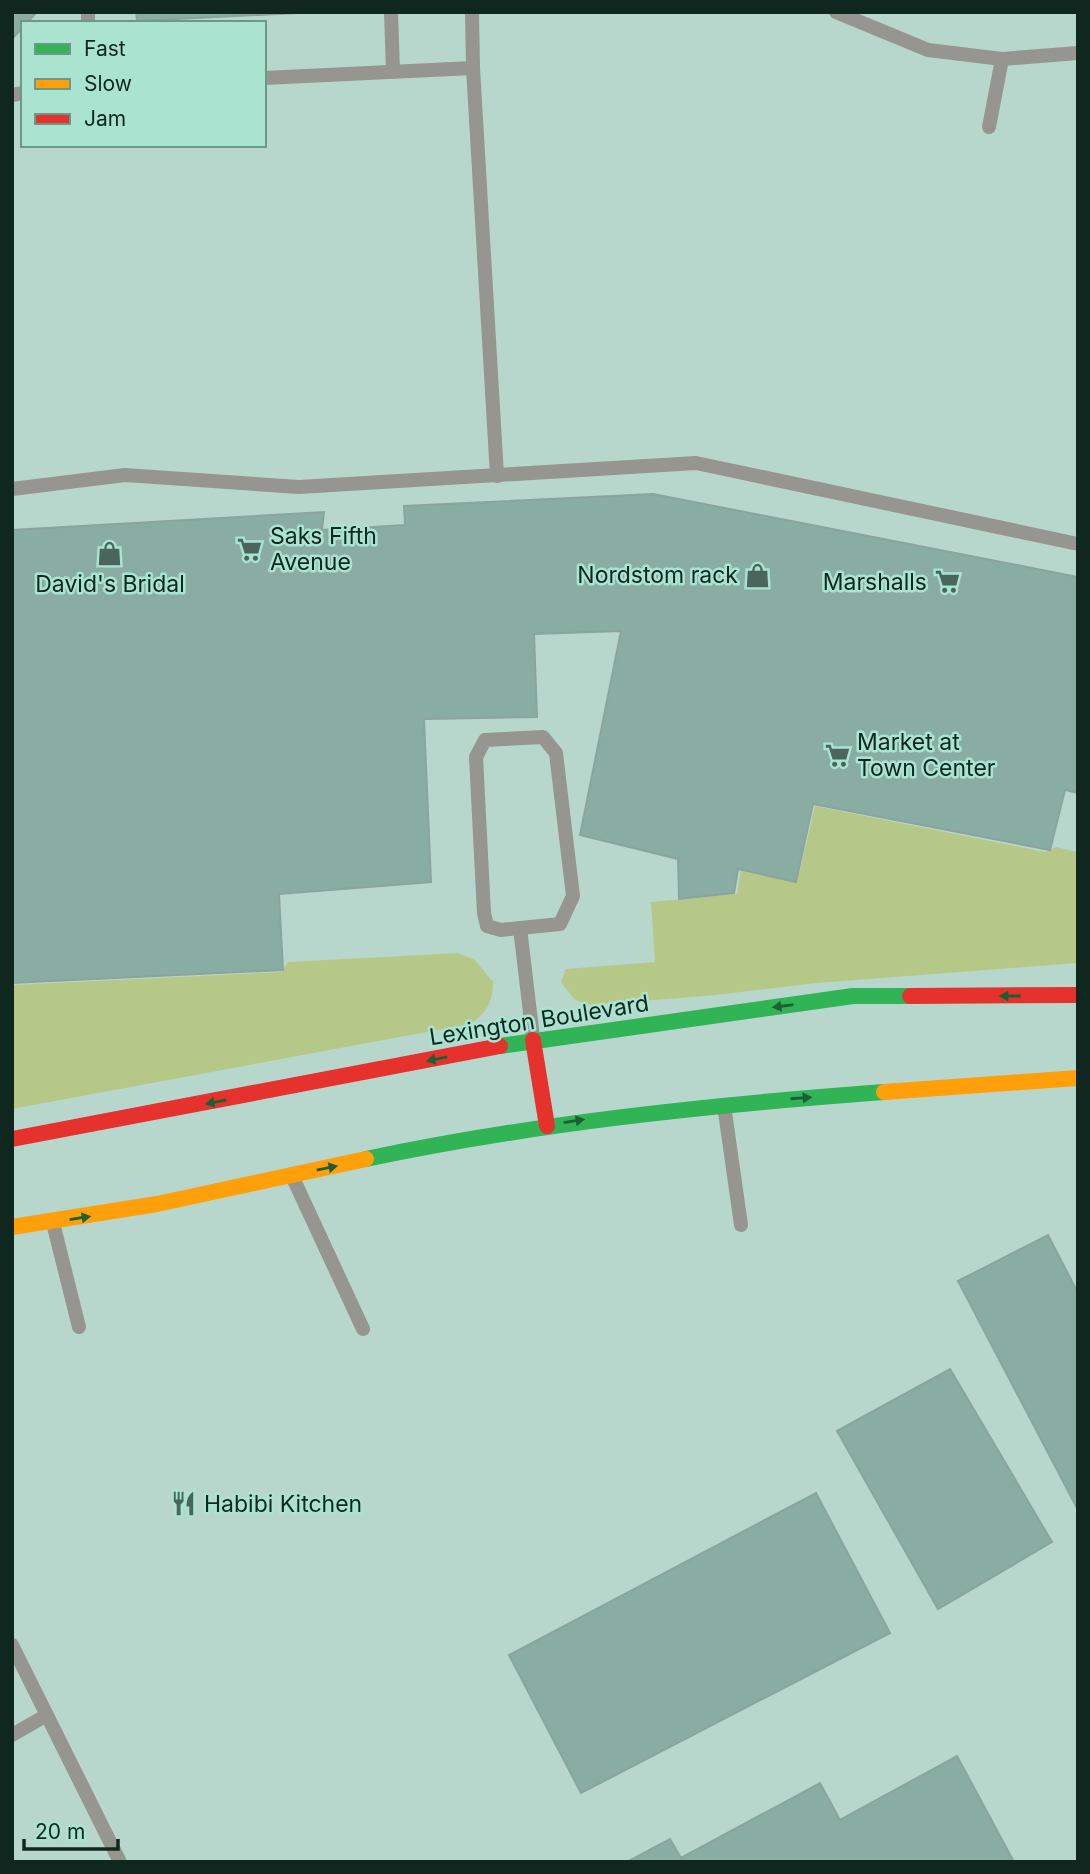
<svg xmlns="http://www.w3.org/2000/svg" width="1090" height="1874" viewBox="0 0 1090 1874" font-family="Inter,sans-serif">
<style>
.grass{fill:#b6c888}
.building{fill:#89ada2;stroke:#8ba49c;stroke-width:2}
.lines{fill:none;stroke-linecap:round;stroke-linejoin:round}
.lane{stroke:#969590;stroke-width:14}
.fast{stroke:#30b455;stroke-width:16}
.slow{stroke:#ff9f0a;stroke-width:16}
.jam{stroke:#e5322d;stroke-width:16}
.oneway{fill:#1d5f35}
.labels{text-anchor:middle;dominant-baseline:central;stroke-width:5;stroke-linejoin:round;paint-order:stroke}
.poi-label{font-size:23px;fill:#102720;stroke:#aae4d1;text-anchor:start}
.street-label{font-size:23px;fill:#102720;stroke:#aae4d1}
</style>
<rect width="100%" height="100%" fill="#b7d7cc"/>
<!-- grass -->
<g class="grass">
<path d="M815 806 1045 852 1056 847 1078 852V963L817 983 706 996 587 1005 574 999 561 982 566 969 655 962 651 902 737 894 741 870 797 883Z"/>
<path d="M458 953 475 960 493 982C493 1002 487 1013 470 1024L12 1109V985L282 972 288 962Z"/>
</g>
<!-- building -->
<g class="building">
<path d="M12 12H37L27 23H23V27L12 39Z"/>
<path d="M136 12H317L137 21Z"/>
<path d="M653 494 1078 577V793L1065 790 1050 850 813 804 796 882 738 869 734 893 679 899 678 859 580 835 621 631 534 634 537 717 424 719 431 882 279 894 283 970 12 983V530L324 512 322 530 405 525 404 506Z"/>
<path d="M1048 1235 1078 1293V1510L958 1281Z"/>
<path d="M950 1369 1052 1542 938 1609 837 1431Z"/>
<path d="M816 1493 890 1633 581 1793 509 1655Z"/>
<path d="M957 1756 1014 1862H627L670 1839 681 1858 820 1783 840 1820Z"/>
</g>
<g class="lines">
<!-- lane -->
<g class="lane">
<path d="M88 12V23"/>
<path d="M391 12 393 72"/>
<path d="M836 12 928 50 1002 59 1078 53"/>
<path d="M473 68 497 476"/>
<path d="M264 78 473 68 472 12"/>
<path d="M12 95 23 93"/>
<path d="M989 127 1002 59"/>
<path d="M12 489 125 475 299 487 696 463 1078 544"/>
<path d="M543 737 556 753 573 896 560 924 501 930 487 926 484 913 476 757 485 740Z"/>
<path d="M520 928 533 1038"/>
<path d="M724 1105 741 1225"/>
<path d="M293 1178 363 1329"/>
<path d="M53 1223 79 1327"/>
<path d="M12 1645 120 1862"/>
<path d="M12 1735 47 1715"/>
</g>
<!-- fast -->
<g class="fast">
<path d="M500 1046 853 996H910"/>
<path d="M366 1159C537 1123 709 1105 884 1092"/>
</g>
<!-- slow -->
<g class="slow">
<path d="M884 1092 1078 1078"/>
<path d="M12 1227 157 1204 366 1159"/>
</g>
<!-- jam -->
<g class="jam">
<path d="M910 996 1078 995"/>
<path d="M533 1040 547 1126"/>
<path d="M12 1139 500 1046"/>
</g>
</g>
<!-- one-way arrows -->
<defs><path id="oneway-solid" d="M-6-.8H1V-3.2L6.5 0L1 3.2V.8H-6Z" transform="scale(1.75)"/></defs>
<g class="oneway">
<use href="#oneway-solid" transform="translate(1010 996) rotate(180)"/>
<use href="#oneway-solid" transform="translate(783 1006) rotate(172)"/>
<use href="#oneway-solid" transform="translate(437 1059) rotate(169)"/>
<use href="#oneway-solid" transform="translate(801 1098) rotate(-4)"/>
<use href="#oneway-solid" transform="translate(216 1102) rotate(169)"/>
<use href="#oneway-solid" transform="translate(574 1121) rotate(-9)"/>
<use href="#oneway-solid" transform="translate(327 1168) rotate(-11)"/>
<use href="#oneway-solid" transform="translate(80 1218) rotate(-9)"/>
</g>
<!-- icons -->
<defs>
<symbol id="supermarket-bare" viewBox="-9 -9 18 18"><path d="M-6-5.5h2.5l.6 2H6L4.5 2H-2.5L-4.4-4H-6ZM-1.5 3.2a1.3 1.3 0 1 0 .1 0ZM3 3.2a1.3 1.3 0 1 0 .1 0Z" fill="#4a655c" stroke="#aae4d1" stroke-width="2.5" paint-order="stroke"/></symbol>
<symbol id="shop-bare" viewBox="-9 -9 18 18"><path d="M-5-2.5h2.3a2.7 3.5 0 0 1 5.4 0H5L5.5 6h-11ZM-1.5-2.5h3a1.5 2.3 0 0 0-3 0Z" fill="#4a655c" stroke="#aae4d1" stroke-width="2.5" paint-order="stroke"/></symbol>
<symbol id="restaurant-bare" viewBox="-9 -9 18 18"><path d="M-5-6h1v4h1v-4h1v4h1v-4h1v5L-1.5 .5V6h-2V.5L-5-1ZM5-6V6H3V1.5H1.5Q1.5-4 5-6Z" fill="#4a655c" stroke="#aae4d1" stroke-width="2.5" paint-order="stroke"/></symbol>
</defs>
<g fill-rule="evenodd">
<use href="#supermarket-bare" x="232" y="532" width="35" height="35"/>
<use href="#shop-bare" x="92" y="536" width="35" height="35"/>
<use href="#shop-bare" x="740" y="558" width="35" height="35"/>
<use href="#supermarket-bare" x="930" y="564" width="35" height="35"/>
<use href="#supermarket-bare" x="820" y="738" width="35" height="35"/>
<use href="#restaurant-bare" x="166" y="1486" width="35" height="35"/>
</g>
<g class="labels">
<!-- poi labels -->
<g class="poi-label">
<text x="270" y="536">Saks Fifth<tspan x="270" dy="26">Avenue</tspan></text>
<text x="738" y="575" text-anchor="end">Nordstom rack</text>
<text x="927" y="582" text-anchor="end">Marshalls</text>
<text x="110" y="584" text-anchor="middle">David's Bridal</text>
<text x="857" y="742">Market at<tspan x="857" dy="26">Town Center</tspan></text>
<text x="204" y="1504">Habibi Kitchen</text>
</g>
<!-- street labels -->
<g class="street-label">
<text transform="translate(539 1020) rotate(-9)">Lexington Boulevard</text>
</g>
</g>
<!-- border -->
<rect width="1090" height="1874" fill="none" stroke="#102720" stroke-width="28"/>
<!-- legend -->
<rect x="21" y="21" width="245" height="126" fill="#aae4d1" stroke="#6c988a" stroke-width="2"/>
<rect x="35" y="44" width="35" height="10" fill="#30b455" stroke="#6c988a" stroke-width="2"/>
<text x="84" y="56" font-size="21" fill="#102720">Fast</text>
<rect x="35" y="79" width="35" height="10" fill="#ff9f0a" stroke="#6c988a" stroke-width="2"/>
<text x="84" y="91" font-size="21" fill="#102720">Slow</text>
<rect x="35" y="114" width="35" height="10" fill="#e5322d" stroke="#6c988a" stroke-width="2"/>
<text x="84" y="126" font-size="21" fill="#102720">Jam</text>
<!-- scale -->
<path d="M24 1839v10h94v-10" fill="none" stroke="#102720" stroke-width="3.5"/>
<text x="35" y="1839" font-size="21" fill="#102720" stroke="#aae4d1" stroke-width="5" paint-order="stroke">20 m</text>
</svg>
